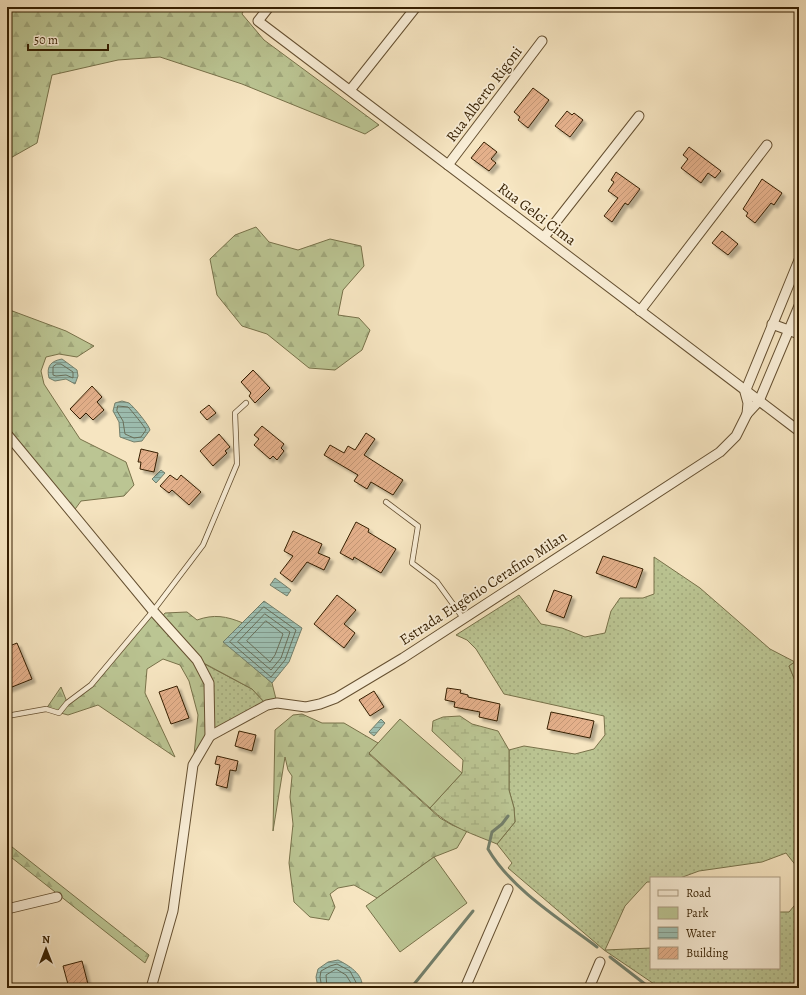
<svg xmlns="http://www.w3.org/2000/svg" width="806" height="995" viewBox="0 0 806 995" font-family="Alegreya,serif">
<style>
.grass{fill:url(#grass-dots);stroke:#78724a}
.forest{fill:url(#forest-firs);stroke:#78724a}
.wetland{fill:url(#wetland-marsh);stroke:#78724a}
.park{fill:#bbc593;stroke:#78724a}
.water{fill:url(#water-rules);stroke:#737f6b}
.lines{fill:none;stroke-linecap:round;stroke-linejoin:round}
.shore{stroke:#696f5a;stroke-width:1}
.stream{stroke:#737f6b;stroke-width:3}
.building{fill:url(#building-hatch);stroke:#351f01;filter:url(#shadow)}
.service-casing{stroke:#655031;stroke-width:6}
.minor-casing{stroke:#655031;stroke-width:11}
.service{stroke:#f9eed7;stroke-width:4.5}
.minor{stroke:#f9eed7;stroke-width:9}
.labels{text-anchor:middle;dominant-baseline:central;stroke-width:3.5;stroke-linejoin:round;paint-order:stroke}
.street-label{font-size:15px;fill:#351f01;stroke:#f9eed7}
</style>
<defs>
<pattern id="grass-dots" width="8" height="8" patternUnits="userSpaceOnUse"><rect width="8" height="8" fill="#bbc593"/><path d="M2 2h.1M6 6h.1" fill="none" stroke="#a1a97d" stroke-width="1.8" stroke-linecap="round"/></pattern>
<pattern id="forest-firs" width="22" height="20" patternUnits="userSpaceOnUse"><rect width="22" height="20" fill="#bbc593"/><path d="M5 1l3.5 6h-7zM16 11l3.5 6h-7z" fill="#a1a97d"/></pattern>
<pattern id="wetland-marsh" width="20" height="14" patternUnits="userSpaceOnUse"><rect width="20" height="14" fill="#bbc593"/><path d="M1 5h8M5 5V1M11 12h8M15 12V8" fill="none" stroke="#a1a97d"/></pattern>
<pattern id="water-rules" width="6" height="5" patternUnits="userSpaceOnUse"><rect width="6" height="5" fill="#9dbfb2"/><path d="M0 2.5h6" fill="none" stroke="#819b8e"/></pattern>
<pattern id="building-hatch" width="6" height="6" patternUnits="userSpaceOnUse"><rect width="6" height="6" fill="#e4b08b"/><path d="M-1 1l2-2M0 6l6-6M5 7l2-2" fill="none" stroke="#c49776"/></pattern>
<filter id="shadow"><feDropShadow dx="3.5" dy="3.5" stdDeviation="1" flood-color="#0004"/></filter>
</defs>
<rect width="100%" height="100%" fill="#f6e5c1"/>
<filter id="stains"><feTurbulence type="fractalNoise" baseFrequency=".005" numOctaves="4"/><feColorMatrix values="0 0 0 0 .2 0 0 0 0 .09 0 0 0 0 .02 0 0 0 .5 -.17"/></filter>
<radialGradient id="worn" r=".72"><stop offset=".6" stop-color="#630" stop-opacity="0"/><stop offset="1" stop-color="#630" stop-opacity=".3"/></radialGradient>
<!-- grass -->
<g class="grass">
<path d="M654 557 700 588 770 649 795 662 789 666 796 683 799 685V873L797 867 786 853 762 862 699 871 680 878H651V882H647L625 906 605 950 651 948V968H779V912H789L799 900V988H660L604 950 508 868 512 863 497 844 515 822 514 808 509 790V750L524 746 575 754 594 749 605 735 604 716 504 694 476 649 467 640 456 635 519 595 541 624 562 628 585 637 605 633 611 611 620 598H643L654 594Z"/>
<path d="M197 660 252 689 267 705 210 736Z"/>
</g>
<!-- forest -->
<g class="forest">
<path d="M7 7H245L242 14 264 40 379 125 365 134 242 84 160 57 118 60 52 75 37 143 7 160Z"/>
<path d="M256 227 269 242 298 250 330 239 361 246 364 266 343 290 338 315 359 318 370 330 362 350 335 370 309 368 267 334 242 326 217 295 210 259 235 235Z"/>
<path d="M7 309 66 331 94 346 77 357 59 354 46 357 41 371 44 384 80 439 126 462 134 485 124 496 81 501 73 512 7 434Z"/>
<path d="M153 611 160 619 165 613 187 612 197 620C214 614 226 616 243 623L224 642 272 683 277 703 267 705 252 689 198 660 209 683 210 736 193 765 198 715 189 681 180 665 163 659 147 669 145 693 175 757 98 705 68 715 46 709 61 687 67 702 91 685Z"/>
<path d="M799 659V685L796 683 789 666Z"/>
<path d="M302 714 322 723H344L378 743 369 754 440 818 452 825 467 831 457 848 434 857 377 898 354 885 338 888 330 894 335 907 329 920 310 917 294 902 289 863 293 824 290 797 292 776 288 770 285 757 273 831 275 730 293 715Z"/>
<path d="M7 843 149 955 145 963 7 854Z"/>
</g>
<!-- wetland -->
<path class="wetland" d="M460 716 472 724 498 731 509 750V790L514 808 515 822 497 844C473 834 449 827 430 808L462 773 463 760 432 731 433 721 443 717Z"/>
<!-- park -->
<g class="park">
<path d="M400 719 462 773 430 808 369 753Z"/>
<path d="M434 857 467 903 400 952 366 906Z"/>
</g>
<!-- water -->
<g class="water">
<path d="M62 359 77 370 78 376 75 384 66 379 55 381 49 378C46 366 51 361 62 359Z"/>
<path d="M122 401 129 403C134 407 149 425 150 430L142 441 134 442 120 437 119 422 113 411 115 403Z"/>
<path d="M161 470 165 473 156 483 152 479Z"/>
<path d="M275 578 291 590 287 596 270 585Z"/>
<path d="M264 601 302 628 289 662 272 683 223 642Z"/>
<path d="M381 719 385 723 374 736 369 732Z"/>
<path d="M338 960C348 965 364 974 362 988H318L316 977 318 969 328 962Z"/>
</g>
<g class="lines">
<!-- shore -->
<g class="shore">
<path d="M57 364H61L73 372V378L66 375 56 376 53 375V367Z"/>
<path d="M118 406 128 407C131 410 145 427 146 430L141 437 134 438 125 434 123 421 117 411Z"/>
<path d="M264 607 296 630 285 660 271 677 230 642Z"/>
<path d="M265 614 290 632 281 658 271 670 238 642Z"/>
<path d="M266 621 283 634 275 655 270 662 247 641Z"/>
<path d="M322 988 320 977 321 971 330 966 337 964 350 971 359 988"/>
<path d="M327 988 326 975 336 969 346 975 354 988"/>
</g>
<!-- stream -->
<g class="stream">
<path d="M508 816 502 824 492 832 488 849C511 889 561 920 597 947"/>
<path d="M610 957 650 988"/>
<path d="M411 988 473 911"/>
</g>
</g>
<!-- building -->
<g class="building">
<path d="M533 88 549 100 528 128 518 120 520 117 514 112Z"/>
<path d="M567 111 572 115 574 113 583 120 570 137 555 126Z"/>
<path d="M484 142 497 152 491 159 496 163 489 171 471 158Z"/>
<path d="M689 147 721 171 715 178 708 173 701 183 681 168 688 159 683 155Z"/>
<path d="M616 172 640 189 628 205 625 203 612 222 604 216 618 198 608 191 614 182 611 180Z"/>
<path d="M762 179 782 193 774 205 771 203 755 223 746 216 748 213 743 209Z"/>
<path d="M722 231 738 244 728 255 712 243Z"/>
<path d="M253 370 270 388 255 403 249 396 251 393 241 382Z"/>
<path d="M92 386 102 397 97 402 104 410 93 420 86 413 80 419 70 409Z"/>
<path d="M209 405 216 413 207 420 200 412Z"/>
<path d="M262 426 284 444 281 448 284 451 277 460 273 456 270 459 254 445 259 439 254 435Z"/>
<path d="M366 433 375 439 364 455 403 480 393 495 371 482 367 489 354 481 358 475 324 455 330 445 344 453 348 446 355 450Z"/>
<path d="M219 434 230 447 225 451 227 453 213 466 200 451Z"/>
<path d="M141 449 158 453 154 472 140 469 141 462H138Z"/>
<path d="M170 475 177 480 181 475 201 492 189 505 172 490 169 493 160 486Z"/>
<path d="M356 522 369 529 368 532 396 549 381 573 354 557 353 560 340 553Z"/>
<path d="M293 531 322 544 318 553 330 558 324 570 307 562 292 582 280 573 293 556 284 551Z"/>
<path d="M603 556 643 569 636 588 596 573Z"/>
<path d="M554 590 572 596 564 618 546 611Z"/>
<path d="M337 595 356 610 344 624 355 633 344 648 314 624Z"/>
<path d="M17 643 32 679 7 689V647Z"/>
<path d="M177 686 189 718 171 724 159 692Z"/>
<path d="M447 688 461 690 460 693 468 695V697L500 704 497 721 479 717 480 712 454 707 455 702 445 700Z"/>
<path d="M374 691 384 707 370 716 359 700Z"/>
<path d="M551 712 594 721 590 738 547 729Z"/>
<path d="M239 731 256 735 252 751 235 746Z"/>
<path d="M217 756 238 761 236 771 230 770 227 788 216 785 220 765 215 764Z"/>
<path d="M82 961 89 988H69L63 966Z"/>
</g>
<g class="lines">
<defs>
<g id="service">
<path d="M386 502 418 526 412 563 437 582 463 618"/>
<path d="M7 716 46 709 59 713 67 703 91 685 153 611 203 545 237 464 235 413 246 403"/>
</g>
<g id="minor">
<path d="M269 7 258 21 799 431"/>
<path d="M351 89 416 7"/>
<path d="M448 165 542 41"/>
<path d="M544 237 639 116"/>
<path d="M640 311 767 145"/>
<path d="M772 324 799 334"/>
<path d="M747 414 748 403 745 392 799 260"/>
<path d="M7 434 153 611 197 660 209 683 210 736 193 765 173 911 151 988"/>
<path d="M210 736 267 705 277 703 306 707 320 704 336 698 403 658 720 452 736 436 747 414 759 401 799 306"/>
<path d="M7 909 57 897"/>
<path d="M465 988 508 889"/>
<path d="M589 988 600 962"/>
</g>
</defs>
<!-- service casing -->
<use href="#service" class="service-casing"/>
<!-- minor casing -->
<use href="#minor" class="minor-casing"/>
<!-- service -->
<use href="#service" class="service"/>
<!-- minor -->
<use href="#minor" class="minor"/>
</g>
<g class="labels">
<!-- street labels -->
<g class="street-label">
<text transform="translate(484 94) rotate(-53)">Rua Alberto Rigoni</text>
<text transform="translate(537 214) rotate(37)">Rua Gelci Cima</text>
<text transform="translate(483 588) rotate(-33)">Estrada Eugênio Cerafino Milan</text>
</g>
</g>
<!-- margin -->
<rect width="806" height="995" fill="none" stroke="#f6e5c1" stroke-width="24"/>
<rect x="8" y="8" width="790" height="979" fill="none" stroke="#351f01" stroke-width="2"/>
<rect x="12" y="12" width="782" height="971" fill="none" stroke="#351f01"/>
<!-- legend -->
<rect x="650" y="877" width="130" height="92" fill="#f9eed7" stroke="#ab9b81"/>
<rect x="658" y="890" width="20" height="6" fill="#f9eed7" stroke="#ab9b81"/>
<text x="686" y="897" font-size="12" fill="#351f01">Road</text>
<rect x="658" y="907" width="20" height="12" fill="#bbc593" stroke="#ab9b81"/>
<text x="686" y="917" font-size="12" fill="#351f01">Park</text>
<rect x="658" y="927" width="20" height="12" fill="url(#water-rules)" stroke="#ab9b81"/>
<text x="686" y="937" font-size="12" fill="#351f01">Water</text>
<rect x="658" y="947" width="20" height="12" fill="url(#building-hatch)" stroke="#ab9b81"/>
<text x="686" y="957" font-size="12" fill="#351f01">Building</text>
<!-- north arrow -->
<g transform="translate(46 949)" stroke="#f9eed7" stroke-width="3" paint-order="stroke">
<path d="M0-3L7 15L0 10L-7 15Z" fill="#351f01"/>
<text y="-6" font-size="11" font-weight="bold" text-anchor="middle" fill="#351f01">N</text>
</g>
<!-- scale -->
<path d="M28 44v6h80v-6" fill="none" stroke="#351f01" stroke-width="2"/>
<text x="34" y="44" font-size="12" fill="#351f01" stroke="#f9eed7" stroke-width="3" paint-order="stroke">50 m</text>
<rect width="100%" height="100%" filter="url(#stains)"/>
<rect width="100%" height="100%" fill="url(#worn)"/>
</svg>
